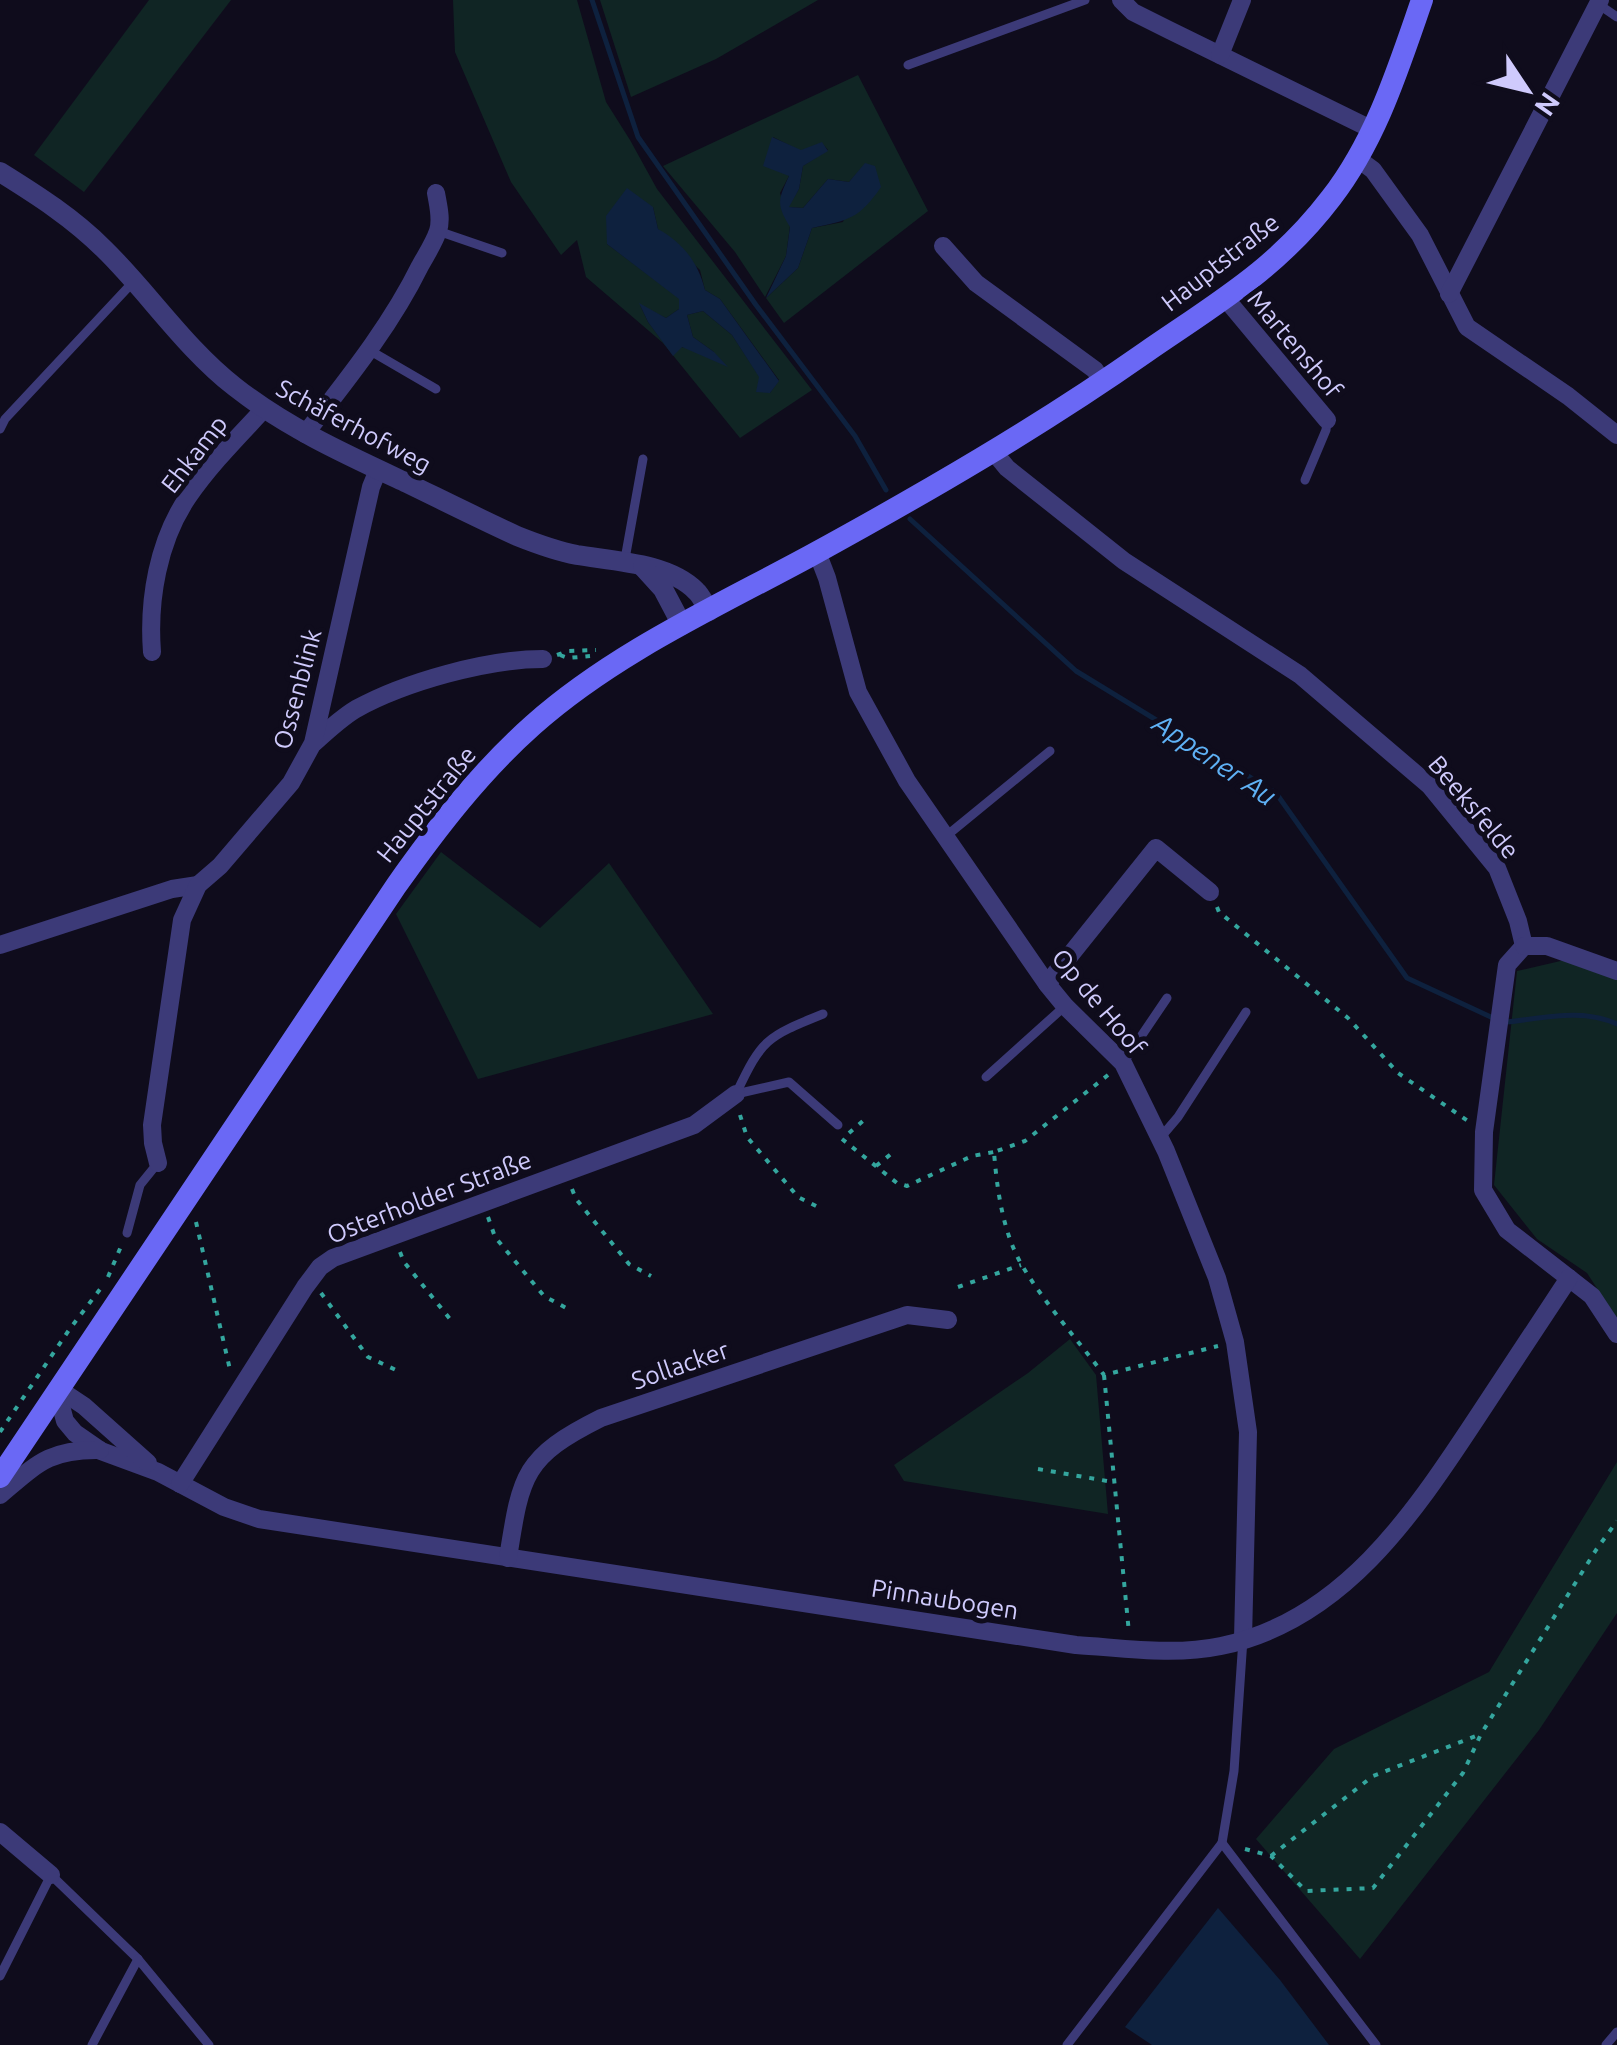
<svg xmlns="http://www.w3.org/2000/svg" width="1617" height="2045" viewBox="0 0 1617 2045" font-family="Ubuntu,sans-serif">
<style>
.green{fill:#102524;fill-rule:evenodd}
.water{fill:#0e213e}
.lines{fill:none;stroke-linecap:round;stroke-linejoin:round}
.stream{stroke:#0e213e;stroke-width:5}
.path{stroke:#34a69e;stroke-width:4;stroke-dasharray:5 8;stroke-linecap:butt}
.service{stroke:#3c3a78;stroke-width:9}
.minor{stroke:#3c3a78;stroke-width:18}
.tertiary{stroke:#3c3a78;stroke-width:20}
.secondary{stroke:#6a68f5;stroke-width:22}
.labels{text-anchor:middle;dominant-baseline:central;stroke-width:10;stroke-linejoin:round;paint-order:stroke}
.street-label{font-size:25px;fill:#cfcafc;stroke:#0f0c1c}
.water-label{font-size:28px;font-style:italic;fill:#5fb1f5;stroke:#0f0c1c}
</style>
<rect width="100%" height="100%" fill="#0f0c1c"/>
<!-- green -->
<g class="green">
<path d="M149 0H231L84 192 34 155Z"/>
<path d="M453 0H577L606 102 630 140 657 189 812 390 740 438 663 343 586 277 577 240 561 255 511 182 455 52ZM653 207 658 229 700 270 705 290 720 299 779 380 770 393 732 335 703 311 687 315 693 337 714 352 681 347 673 355 648 322 640 305 666 318 679 309V298L607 244Z"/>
<path d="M600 0H818L716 59 631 97Z"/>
<path d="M858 75 928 211 784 323 766 298 798 268 812 228 843 222 865 164 849 182 828 179 803 208 788 207 799 189 803 166 828 150 822 143 801 151 773 137 789 176 780 193 790 226 786 256 765 297 735 252 663 166Z"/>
<path d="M441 852 540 928 609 863 713 1014 478 1079 396 914Z"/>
<path d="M1569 959 1617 980V1319L1587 1273 1537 1239 1494 1185 1517 971Z"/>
<path d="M1070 1339 1096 1375 1108 1514 904 1481 894 1465 1028 1373Z"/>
<path d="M1617 1462V1613L1539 1730 1360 1959 1256 1839 1334 1749 1489 1672Z"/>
</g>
<!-- water -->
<g class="water">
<path d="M772 137 801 150 822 142 828 151 803 166 799 189 789 207 803 208 828 179 849 182 865 163 875 166 881 187C859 219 849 220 812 228L798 268 766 298 786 256 790 227C776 204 778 200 789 176L763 166Z"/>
<path d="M627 188 653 207 658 229C683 243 698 262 705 290L720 299 779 381 770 393 756 392 759 377 732 335 703 311 687 315 693 337 714 352 728 367 682 347 673 356 648 322 639 303 666 318 679 309V299L607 244 606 216Z"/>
<path d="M1218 1908 1280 1980 1329 2045H1152L1125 2027Z"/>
</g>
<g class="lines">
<!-- stream -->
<g class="stream">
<path d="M592 0 638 137 756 305 855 436 886 490"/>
<path d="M910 519 1076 671 1276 793 1407 978 1493 1018"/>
<path d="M1507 1022C1545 1018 1582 1008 1617 1024"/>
</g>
<!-- path -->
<g class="path">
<path d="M557 655 568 651 596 650"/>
<path d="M560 655 568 658 590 656"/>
<path d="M1217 907 1219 912 1348 1018 1398 1073 1468 1121"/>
<path d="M1108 1075 1025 1141 994 1152C997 1190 1003 1234 1023 1267 1046 1305 1077 1339 1104 1375L1218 1346"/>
<path d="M740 1115 747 1137 798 1197 820 1208"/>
<path d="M849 1133 864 1120"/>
<path d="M842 1139 897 1183 907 1186 972 1156 994 1152"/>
<path d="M876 1166 891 1154"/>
<path d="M572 1189 576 1199 629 1264 651 1276"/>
<path d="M488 1217 495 1237 544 1296 568 1309"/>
<path d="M196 1222 231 1374"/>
<path d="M400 1252 404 1262 454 1324"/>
<path d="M108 1277 122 1244"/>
<path d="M958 1287 1021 1265"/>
<path d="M321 1293 368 1357 396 1370"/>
<path d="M1104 1375 1129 1633"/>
<path d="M0 1432 69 1330 101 1288"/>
<path d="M1038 1469 1113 1482"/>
<path d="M1245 1849 1271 1856 1306 1891 1373 1888 1463 1773 1481 1734 1596 1550 1617 1521"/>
<path d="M1271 1856 1373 1776 1481 1734"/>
</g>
<!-- service -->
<g class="service">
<path d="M1598 4 1617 17"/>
<path d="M908 65 1085 0"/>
<path d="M438 231 502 253"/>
<path d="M369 350 436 389"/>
<path d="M0 429 5 419 134 281"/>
<path d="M1305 480 1326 430 1327 420"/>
<path d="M625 559 643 459"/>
<path d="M945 837 1050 751"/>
<path d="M1123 1063 1167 998"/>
<path d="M986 1077 1065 1006"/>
<path d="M736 1094C762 1039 766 1037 823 1014"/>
<path d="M736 1094 789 1082 838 1125"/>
<path d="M1161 1137 1178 1117 1246 1012"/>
<path d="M127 1233 140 1185 157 1164"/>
<path d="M1222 1843 1234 1771 1243 1639"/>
<path d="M0 1976 51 1875 138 1959 209 2045"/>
<path d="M92 2045 138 1959"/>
<path d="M1067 2045 1222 1843 1376 2045"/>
<path d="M1606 2045 1617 2032"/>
</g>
<!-- minor -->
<g class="minor">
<path d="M1121 0 1133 12 1169 30 1373 130"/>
<path d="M1220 55 1242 0"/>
<path d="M1358 159 1373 170 1420 235 1467 327 1568 396 1617 435"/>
<path d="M943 246 976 283 1095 370 1102 382"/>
<path d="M1449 294 1600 0"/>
<path d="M1226 299 1327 420"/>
<path d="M305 434C346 381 390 327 420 266 426 255 434 243 438 231 442 219 438 205 436 193"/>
<path d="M993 451 1007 468 1124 561 1300 675 1430 786 1497 868 1518 921 1524 946"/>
<path d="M817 552 827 578 858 692 907 781 1047 984 1065 1006 1123 1063 1166 1151 1217 1278 1235 1342 1248 1432 1243 1639"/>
<path d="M152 652C148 600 158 541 188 497 210 465 238 437 264 409"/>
<path d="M314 743C327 731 341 718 356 709 405 682 487 659 543 659"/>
<path d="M0 945 172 889 198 885"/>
<path d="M1524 946 1507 965 1484 1132 1483 1190 1507 1230 1592 1296 1617 1334"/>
<path d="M1524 946H1547L1617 971"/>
<path d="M1047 984 1156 848 1210 892"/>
<path d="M158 1163 153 1143 152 1125 182 920 198 885 220 866 291 783 313 743 371 487 378 470"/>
<path d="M60 1390 61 1406 65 1421 75 1433 101 1451 158 1472 224 1507 259 1519 1076 1645C1124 1648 1173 1656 1221 1646 1342 1621 1412 1516 1476 1419 1507 1372 1538 1325 1569 1278"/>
<path d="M60 1390 84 1406 148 1463"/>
<path d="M180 1484 305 1287 320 1267 333 1258 694 1125 736 1094"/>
<path d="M0 1495C37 1464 49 1449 100 1450"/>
<path d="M508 1558C521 1475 523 1457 601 1418L907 1315 948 1320"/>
<path d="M0 1832 51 1875"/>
</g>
<!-- tertiary -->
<g class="tertiary">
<path d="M0 172C37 195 73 218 104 249 149 293 184 347 235 387 287 428 347 455 407 483 444 501 480 519 517 536 537 544 556 551 577 555 613 561 669 563 696 591 701 595 705 605 709 611"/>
<path d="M643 567 663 589 682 625"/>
</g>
<!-- secondary -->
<path class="secondary" d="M0 1477 396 886C437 828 480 772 533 725 614 653 716 607 810 556 925 493 1039 427 1146 352 1217 303 1277 269 1331 198 1376 140 1398 69 1422 0"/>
</g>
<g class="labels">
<!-- street labels -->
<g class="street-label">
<text transform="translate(1220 262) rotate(-38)">Hauptstraße</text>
<text transform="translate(1295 344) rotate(50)">Martenshof</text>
<text transform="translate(354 426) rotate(28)">Schäferhofweg</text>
<text transform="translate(194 454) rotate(-52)">Ehkamp</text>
<text transform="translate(297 689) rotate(-75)">Ossenblink</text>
<text transform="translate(426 804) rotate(-51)">Hauptstraße</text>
<text transform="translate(1474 807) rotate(50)">Beeksfelde</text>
<text transform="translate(1099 1002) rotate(50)">Op de Hoof</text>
<text transform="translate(429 1197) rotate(-21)">Osterholder Straße</text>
<text transform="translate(680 1365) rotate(-19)">Sollacker</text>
<text transform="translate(945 1599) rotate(9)">Pinnaubogen</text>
</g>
<!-- water labels -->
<g class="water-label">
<text transform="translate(1215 759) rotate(34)">Appener Au</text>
</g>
</g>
<!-- north arrow -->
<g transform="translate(1527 90) rotate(125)" stroke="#0f0c1c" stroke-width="8" paint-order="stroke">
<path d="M0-8L18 38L0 25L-18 38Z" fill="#cfcafc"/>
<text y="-15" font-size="28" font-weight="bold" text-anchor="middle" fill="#cfcafc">N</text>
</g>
</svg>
